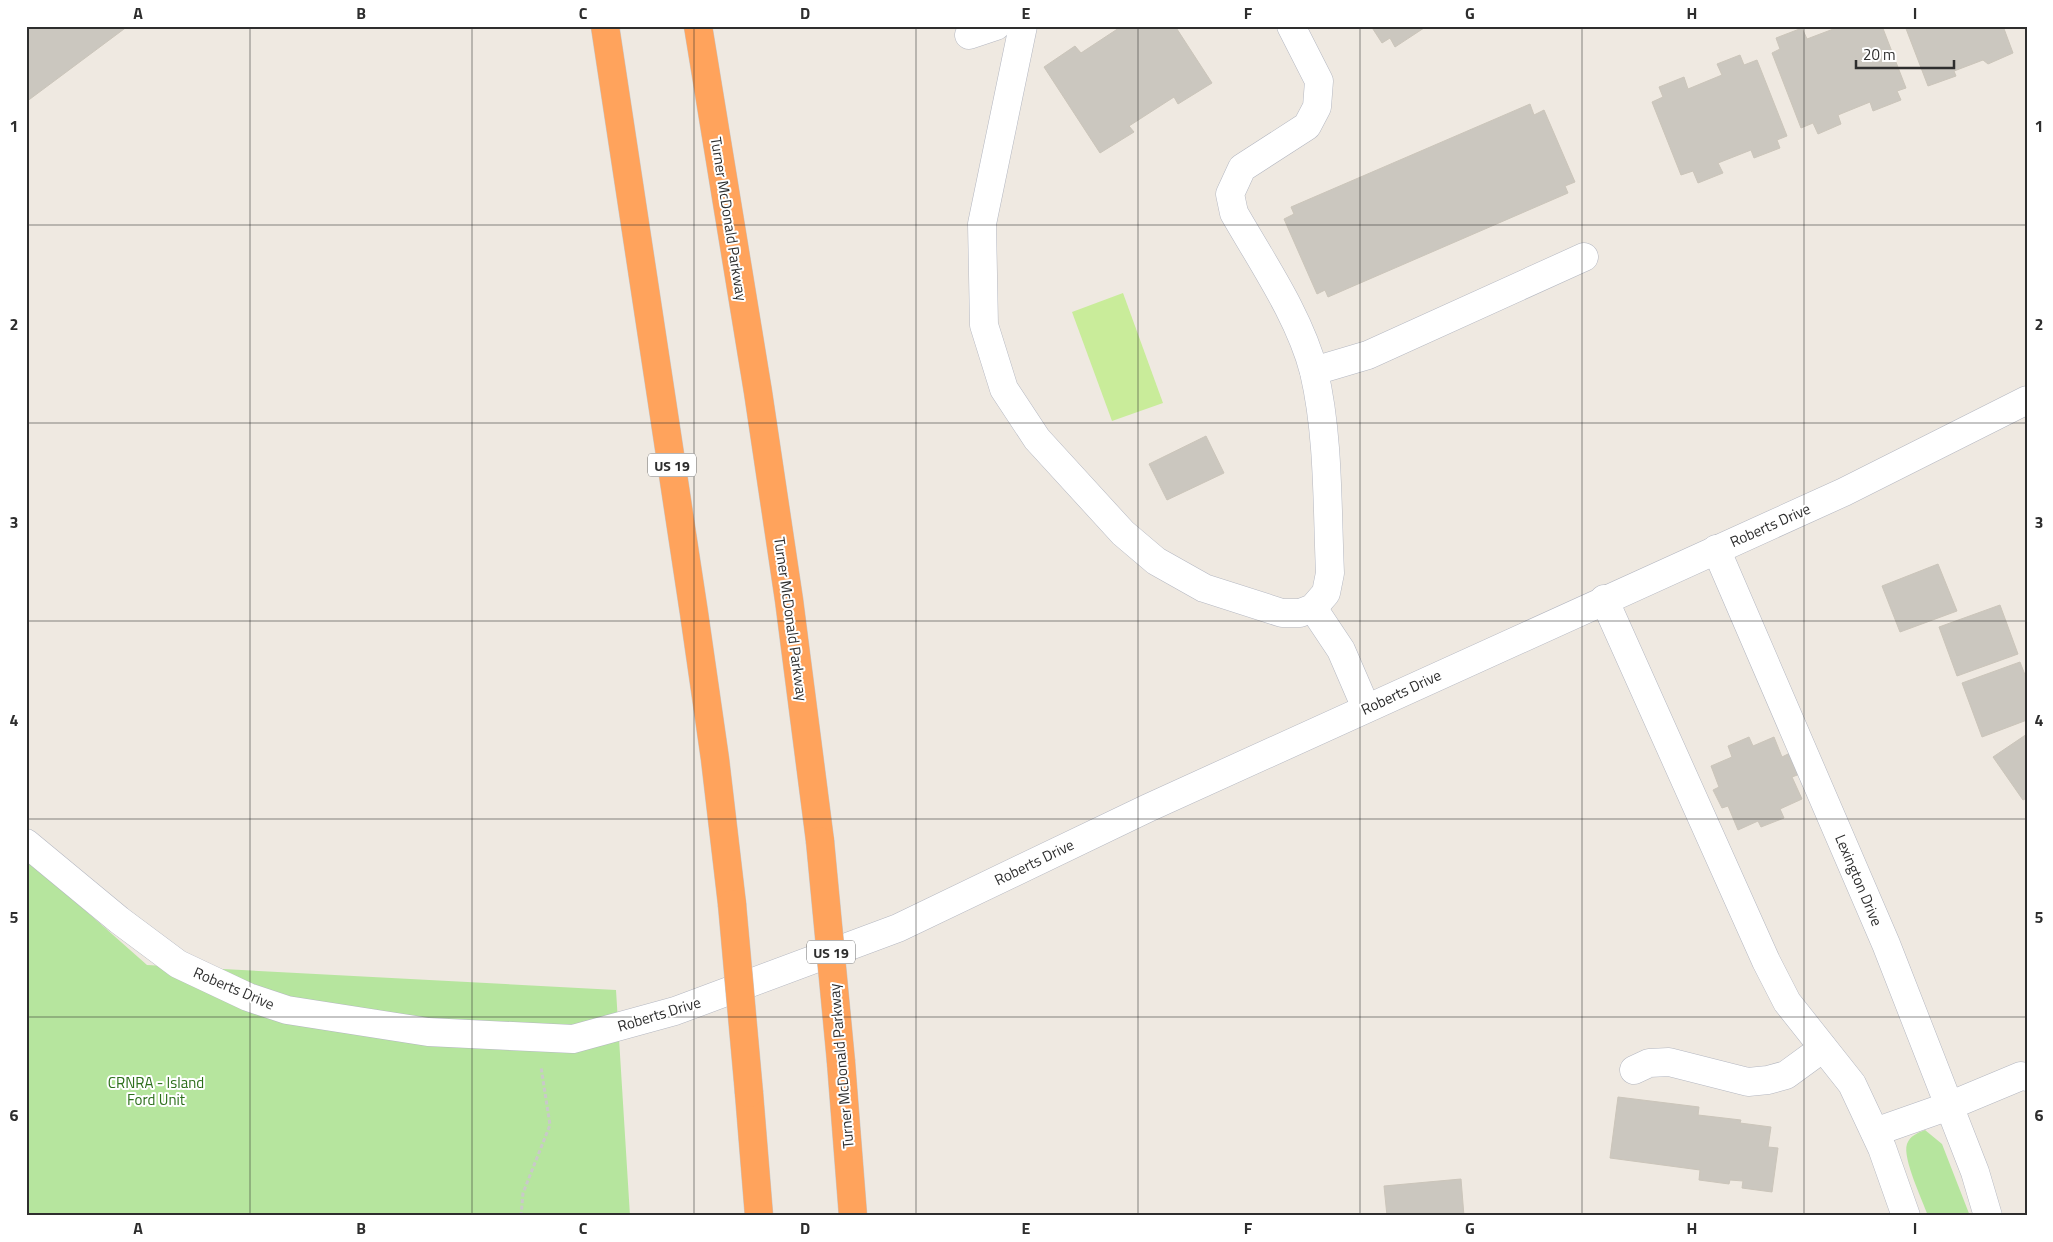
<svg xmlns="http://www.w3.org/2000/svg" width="2053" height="1242" viewBox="0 0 2053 1242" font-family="'Titillium Web',sans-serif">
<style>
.green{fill:#b6e59e}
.pitch{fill:#c9ec9a}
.building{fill:#cbc7bf;stroke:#cbc5ba}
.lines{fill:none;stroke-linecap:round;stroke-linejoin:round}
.minor-casing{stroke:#b4b7c1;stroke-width:29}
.highway-casing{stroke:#c9c9c9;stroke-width:29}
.path{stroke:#c9c9c9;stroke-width:3;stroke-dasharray:4 2.5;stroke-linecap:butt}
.minor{stroke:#fff;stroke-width:28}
.highway{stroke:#ffa35c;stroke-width:28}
.highway-bridge-casing{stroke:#c9c9c9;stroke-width:29;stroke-linecap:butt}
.highway-bridge{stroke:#ffa35c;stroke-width:28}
.grid{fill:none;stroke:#2e2e2e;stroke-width:1;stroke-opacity:0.55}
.labels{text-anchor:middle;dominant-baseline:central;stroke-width:4;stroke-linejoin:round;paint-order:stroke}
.shield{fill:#fff;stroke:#6d6d6d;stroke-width:1}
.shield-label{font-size:14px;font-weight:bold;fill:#2e2e2e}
.street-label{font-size:15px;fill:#2e2e2e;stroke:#fff}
.park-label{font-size:15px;fill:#2c6e1b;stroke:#fff}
.neatline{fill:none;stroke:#2e2e2e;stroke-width:2}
.grid-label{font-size:16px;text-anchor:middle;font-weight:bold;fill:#2e2e2e}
</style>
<rect width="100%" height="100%" fill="#efe9e1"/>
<!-- green -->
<g class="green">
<path d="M26 858 147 965 616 990 630 1216H26Z"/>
<path d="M1925 1130 1942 1144 1970 1216H1928C1923 1201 1902 1158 1907 1144 1910 1136 1917 1133 1925 1130Z"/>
</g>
<!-- pitch -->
<path class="pitch" d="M1123 293 1163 403 1112 421 1072 312Z"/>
<!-- building -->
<g class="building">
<path d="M26 26H128L26 102Z"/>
<path d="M1122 26H1175L1212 83 1178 104 1174 97 1129 126 1134 132 1100 153 1044 67 1075 46 1081 53Z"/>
<path d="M1371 26H1427L1395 47 1390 38 1382 43Z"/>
<path d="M1836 26H1882L1906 88 1897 91 1901 100 1873 111 1870 102 1838 115 1841 124 1818 134 1813 123 1801 128 1772 53 1780 49 1776 38 1802 28 1807 39 1836 28Z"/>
<path d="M1905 26H2003L2013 53 1988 64 1983 60 1954 71 1956 76 1928 86Z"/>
<path d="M1740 55 1744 65 1757 60 1787 136 1777 140 1780 148 1754 158 1751 150 1718 163 1723 173 1698 183 1693 171 1681 175 1652 102 1663 97 1659 87 1684 77 1688 89 1722 75 1717 64Z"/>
<path d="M1530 104 1534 115 1544 110 1575 182 1565 186 1568 193 1328 297 1325 290 1317 294 1284 219 1294 214 1291 207Z"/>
<path d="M1206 436 1224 473 1167 500 1149 464Z"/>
<path d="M1938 564 1957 611 1900 632 1882 586Z"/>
<path d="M2000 605 2018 654 1957 676 1939 627Z"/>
<path d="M2020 662 2027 680V720L1982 737 1962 683Z"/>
<path d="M2027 734V798L2023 800 1993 757Z"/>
<path d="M1749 737 1753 746 1774 737 1782 757 1790 753 1800 774 1792 777 1802 799 1780 809 1784 818 1761 827 1758 821 1738 830 1728 806 1722 808 1713 790 1719 787 1711 766 1732 757 1728 746Z"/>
<path d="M1618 1097 1699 1107 1698 1115 1741 1120 1740 1123 1771 1127 1768 1147 1778 1148 1772 1192 1742 1188 1743 1181 1730 1180 1729 1184 1699 1180 1700 1170 1610 1158Z"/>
<path d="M1461 1179 1464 1216H1387L1384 1186Z"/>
</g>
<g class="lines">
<defs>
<g id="minor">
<path d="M1023 26 982 224 984 325 1004 389 1037 439 1123 533 1156 561 1204 588 1282 613H1300L1313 608 1326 593 1330 573C1327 507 1329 436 1314 372 1300 317 1262 262 1234 213L1230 194 1242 168 1307 126 1317 107 1319 81 1291 26"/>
<path d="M969 35 996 26"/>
<path d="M1314 371 1368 355 1584 257"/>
<path d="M1716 549 1886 944 1975 1172 1988 1216"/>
<path d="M1604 599 1766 961 1787 1002 1852 1084 1882 1148 1906 1216"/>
<path d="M1313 608 1341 650 1366 708"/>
<path d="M26 843 119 920 178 964 248 997 287 1010 428 1032 573 1039 675 1011 898 928 1148 808 1844 492 2027 400"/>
<path d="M1634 1070 1649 1063 1669 1062 1748 1082 1768 1080 1786 1075 1823 1048"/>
<path d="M1875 1132 1949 1106 2021 1076 2027 1077"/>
</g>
<g id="highway">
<path d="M605 26 694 613 715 759 732 904"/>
<path d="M698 26 758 392 789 600 820 841"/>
<path d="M841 1062 853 1216"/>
<path d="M749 1093 759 1216"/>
</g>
</defs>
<!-- minor casing -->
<use href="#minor" class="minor-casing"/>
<!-- highway casing -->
<use href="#highway" class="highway-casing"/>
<!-- path -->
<path class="path" d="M521 1216 523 1193 550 1125 541 1067"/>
<!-- minor -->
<use href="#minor" class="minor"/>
<!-- highway -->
<use href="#highway" class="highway"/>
<defs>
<g id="highway-bridge">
<path d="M820 841 841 1062"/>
<path d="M732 904 749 1093"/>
</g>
</defs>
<!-- highway-bridge casing -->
<use href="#highway-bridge" class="highway-bridge-casing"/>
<!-- highway-bridge -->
<use href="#highway-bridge" class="highway-bridge"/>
</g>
<!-- grid -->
<path class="grid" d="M250 26V1216M472 26V1216M694 26V1216M916 26V1216M1138 26V1216M1360 26V1216M1582 26V1216M1804 26V1216M26 225H2027M26 423H2027M26 621H2027M26 819H2027M26 1017H2027"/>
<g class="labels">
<!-- shield labels -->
<g class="shield">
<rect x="648" y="453.5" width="48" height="23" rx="4"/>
<rect x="807" y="940.5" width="48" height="23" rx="4"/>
</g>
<g class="shield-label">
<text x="672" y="465">US 19</text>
<text x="831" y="952">US 19</text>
</g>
<!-- street labels -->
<g class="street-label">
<text transform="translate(729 219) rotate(81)">Turner McDonald Parkway</text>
<text transform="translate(1770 525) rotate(-24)">Roberts Drive</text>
<text transform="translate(791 619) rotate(82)">Turner McDonald Parkway</text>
<text transform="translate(1401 692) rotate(-25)">Roberts Drive</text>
<text transform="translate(1034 862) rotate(-26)">Roberts Drive</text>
<text transform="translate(1859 880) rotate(67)">Lexington Drive</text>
<text transform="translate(234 988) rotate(23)">Roberts Drive</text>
<text transform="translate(659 1014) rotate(-17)">Roberts Drive</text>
<text transform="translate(841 1066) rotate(-95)">Turner McDonald Parkway</text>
</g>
<!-- park labels -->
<g class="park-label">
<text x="156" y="1082">CRNRA - Island<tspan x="156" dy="17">Ford Unit</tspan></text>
</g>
</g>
<!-- border -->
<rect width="2053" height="1242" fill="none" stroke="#ffffff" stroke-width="55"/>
<!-- scale -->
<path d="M1856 60v8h98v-8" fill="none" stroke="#2e2e2e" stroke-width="2.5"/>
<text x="1863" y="60" font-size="15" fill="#2e2e2e" stroke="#ffffff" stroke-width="4" paint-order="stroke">20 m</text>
<rect x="28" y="28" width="1998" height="1186" class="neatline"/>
<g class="grid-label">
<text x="138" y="19">A</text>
<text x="361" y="19">B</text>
<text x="583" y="19">C</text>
<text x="805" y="19">D</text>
<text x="1026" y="19">E</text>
<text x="1248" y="19">F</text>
<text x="1470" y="19">G</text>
<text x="1692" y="19">H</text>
<text x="1915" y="19">I</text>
<text x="14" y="132">1</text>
<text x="2039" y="132">1</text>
<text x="14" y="330">2</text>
<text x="2039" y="330">2</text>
<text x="14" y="528">3</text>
<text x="2039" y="528">3</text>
<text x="14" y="726">4</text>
<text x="2039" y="726">4</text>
<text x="14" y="923">5</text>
<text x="2039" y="923">5</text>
<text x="14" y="1121">6</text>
<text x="2039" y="1121">6</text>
<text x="138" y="1234">A</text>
<text x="361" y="1234">B</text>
<text x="583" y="1234">C</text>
<text x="805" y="1234">D</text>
<text x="1026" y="1234">E</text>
<text x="1248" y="1234">F</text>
<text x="1470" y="1234">G</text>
<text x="1692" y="1234">H</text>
<text x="1915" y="1234">I</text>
</g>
</svg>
